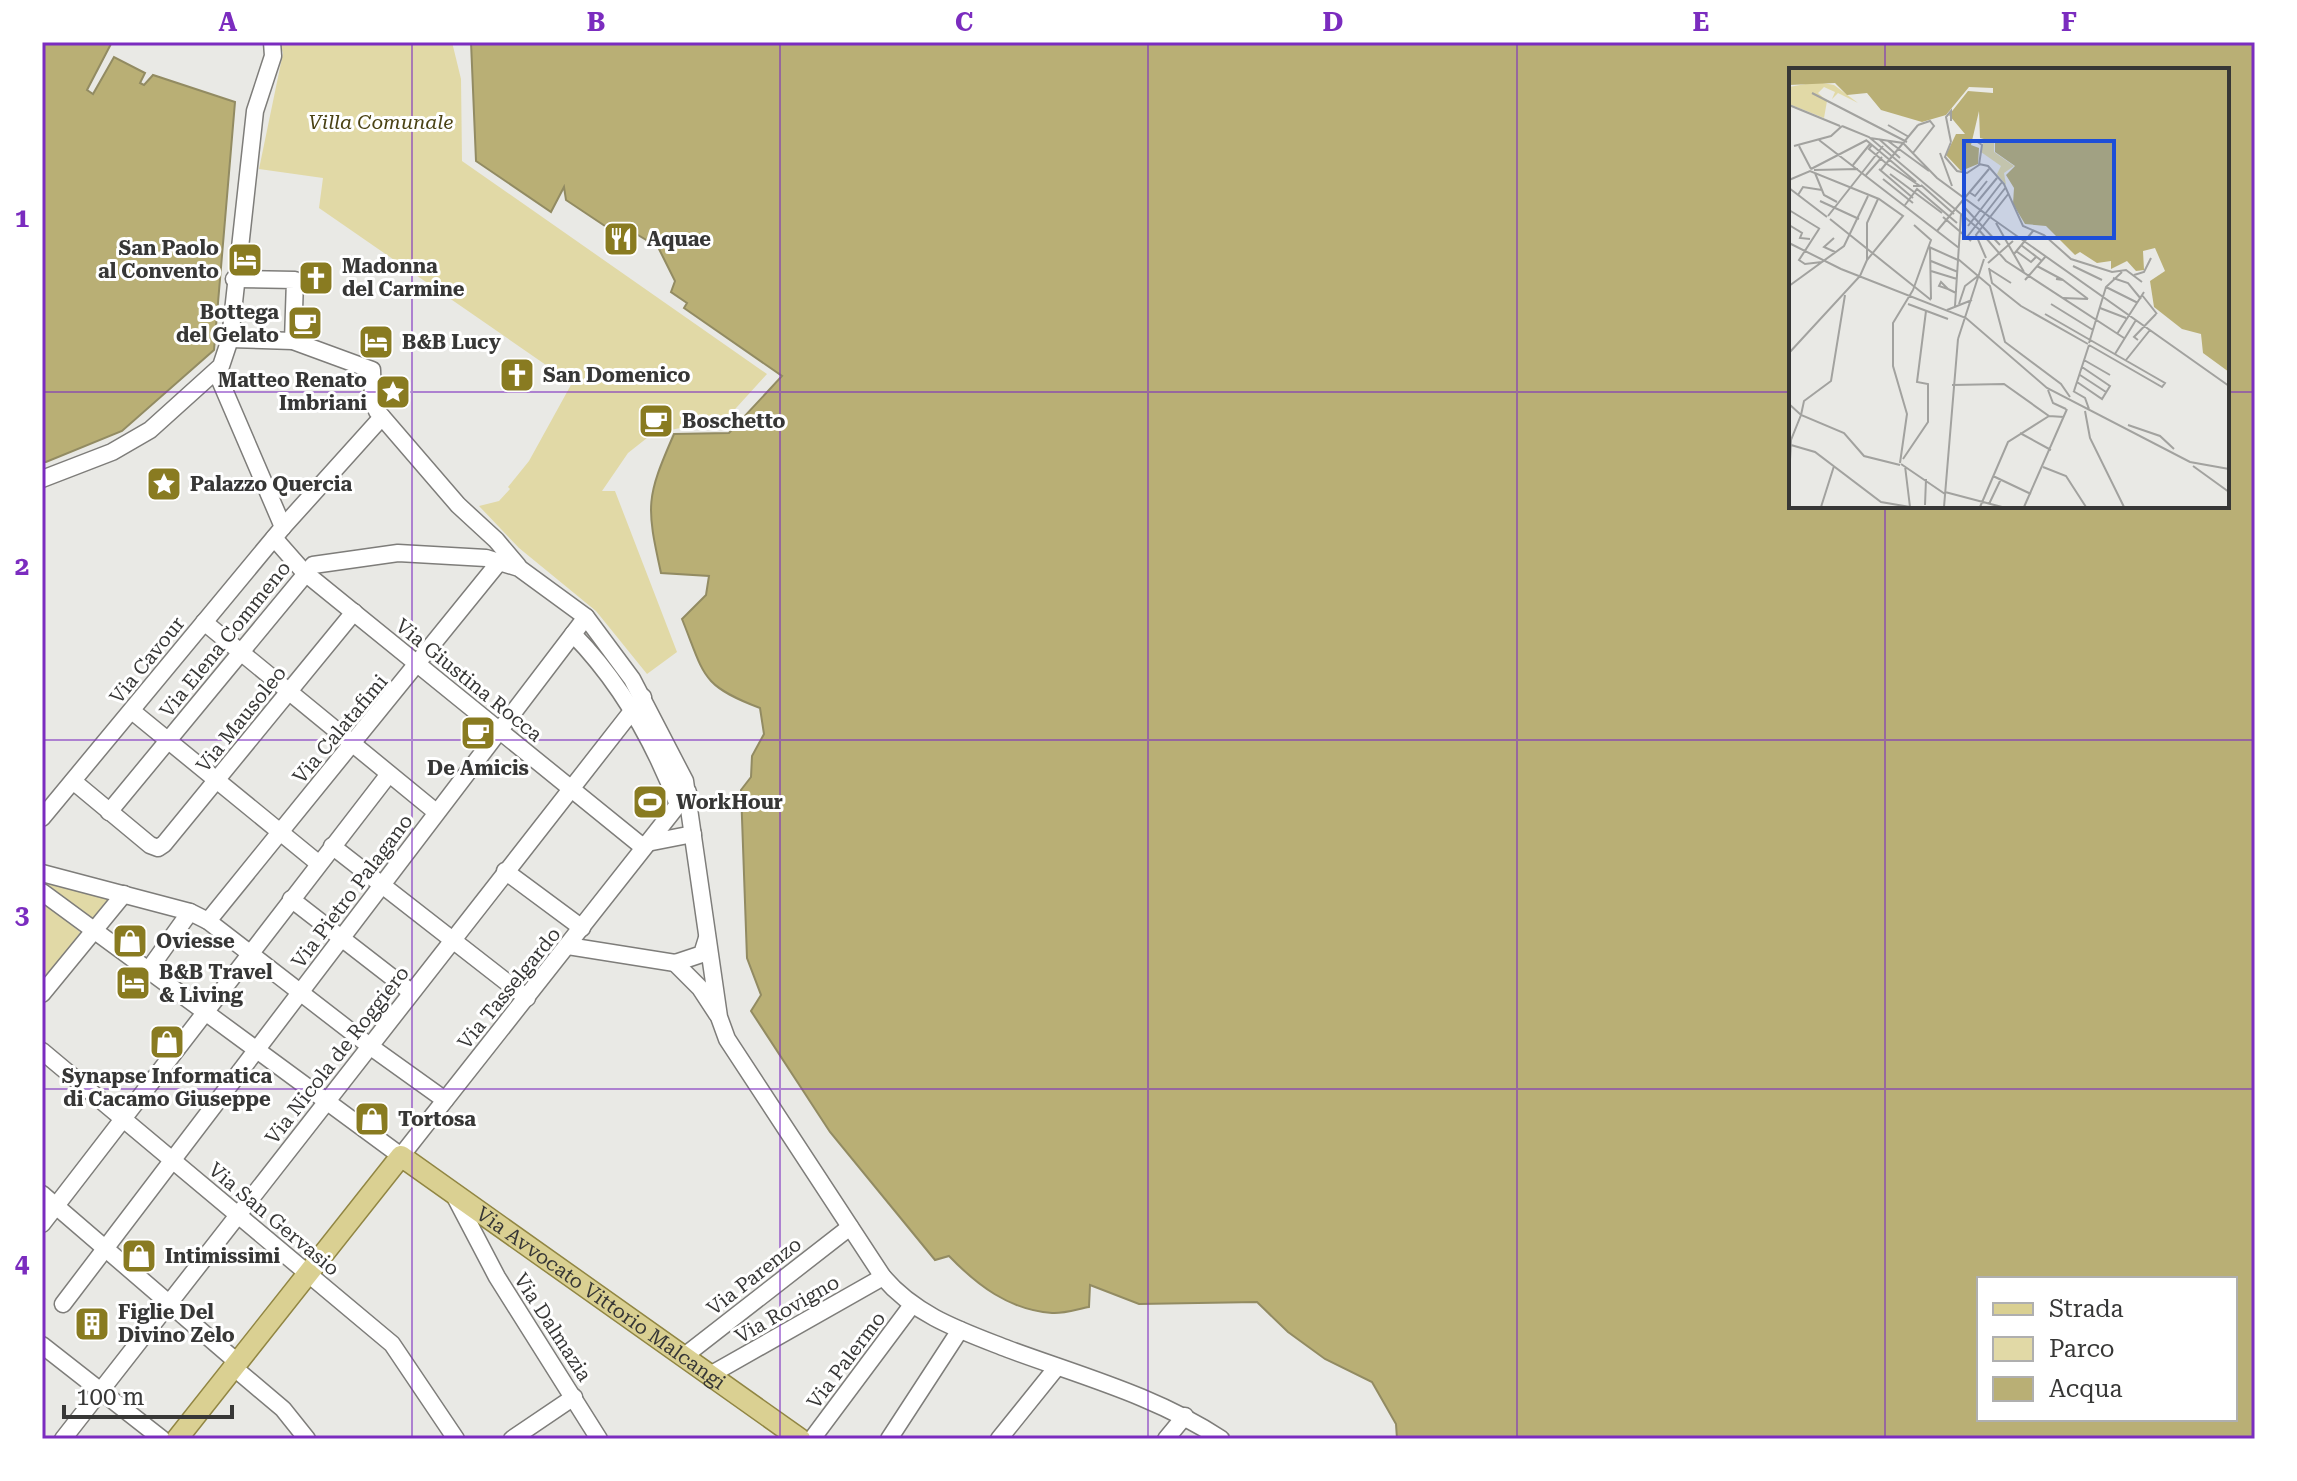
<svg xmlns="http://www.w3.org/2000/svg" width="2297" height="1481" viewBox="0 0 2297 1481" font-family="'Roboto Serif',serif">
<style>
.green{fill:#e1d9a6}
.water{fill:#b9af75;stroke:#928b62;stroke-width:2;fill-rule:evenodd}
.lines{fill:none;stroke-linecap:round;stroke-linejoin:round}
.minor-casing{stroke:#7e7d7a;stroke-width:19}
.major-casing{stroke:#918643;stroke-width:23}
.minor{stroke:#fff;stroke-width:16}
.major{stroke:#dad092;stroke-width:20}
.grid{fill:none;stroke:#7b2cbf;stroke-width:2;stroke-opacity:0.55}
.labels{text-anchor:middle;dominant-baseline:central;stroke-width:6;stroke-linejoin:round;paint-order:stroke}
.park-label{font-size:20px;font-style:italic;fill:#4a4214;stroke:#fff}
.poi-label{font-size:20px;font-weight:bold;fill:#373736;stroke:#fff;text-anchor:start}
.street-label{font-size:20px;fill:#373736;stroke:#fff}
.inset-road{fill:none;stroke:#a2a29f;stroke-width:2}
.view{fill:#1d4ed8;fill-opacity:0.15;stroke:#1d4ed8;stroke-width:4}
.inset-edge{fill:none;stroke:#373736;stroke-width:4}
.neatline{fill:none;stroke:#7b2cbf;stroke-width:3}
.grid-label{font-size:26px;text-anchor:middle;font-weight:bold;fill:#7b2cbf}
</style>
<rect width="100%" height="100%" fill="#e9e9e5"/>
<!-- green -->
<g class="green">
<path d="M279 42H452L461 79 462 161 767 374 727 418 652 434 628 453 602 491H615L677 652 647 674 596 611 519 548 479 506 499 501 510 489 508 487 529 461 572 383 319 208 323 178 259 169 283 53Z"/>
<path d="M42 877 117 898 93 927 42 888Z"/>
<path d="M42 898 82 934 42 987Z"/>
</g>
<!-- water -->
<g class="water">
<path d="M42 42H112L87 90 93 94 114 57 145 73 140 83 144 85 153 75 235 102 214 350 122 431 46 462H42Z"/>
<path d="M471 42H2255V1439H1397L1396 1424 1372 1382 1325 1359 1288 1332 1257 1302 1139 1304 1090 1285 1089 1307C1078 1309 1063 1314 1052 1313 1009 1310 977 1285 949 1256L935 1260 830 1132 751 1011 761 995 747 958 741 790 751 777 752 756 764 734 760 708C700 685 705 676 682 619L706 595 709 576 661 573C646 505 646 498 674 434L729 433 782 376 684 308 687 303 671 292 675 281 658 247 621 225 614 232 566 200 564 187 551 212 476 161ZM1791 70H2227V506H1791ZM1979 1279H2235V1419H1979Z"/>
</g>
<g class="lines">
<defs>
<g id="minor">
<path d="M234 279 295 280 293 341"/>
<path d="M230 339 293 341 372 370 373 401 377 411 458 505 496 540 518 566"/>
<path d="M216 371 283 527"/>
<path d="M42 479 112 452 150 430 221 366 230 339 255 111 273 56 272 42"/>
<path d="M274 538 304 572 643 847"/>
<path d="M204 622 436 812"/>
<path d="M573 634C620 682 654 742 678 805"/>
<path d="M132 711 318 863"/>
<path d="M73 781 150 845 158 848 164 844 354 612"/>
<path d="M109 812 313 565 398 553 486 558 519 568 586 617 632 679 685 781 719 1017 727 1039 883 1277C916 1316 962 1331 1008 1349 1081 1376 1156 1396 1221 1439"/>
<path d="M42 818 283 527 382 417"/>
<path d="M647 843 693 834"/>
<path d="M332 846 527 998"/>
<path d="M505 871 582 928"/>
<path d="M42 873 190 912 208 921 371 1047 445 1100"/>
<path d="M42 892 401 1156 688 792"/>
<path d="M291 899 411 992"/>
<path d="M208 921 500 561"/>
<path d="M568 946 675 963 702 954 707 938"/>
<path d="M675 963 700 988 717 1014"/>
<path d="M147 972 190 912"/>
<path d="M42 994 124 894"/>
<path d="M42 1051 392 1344 456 1439"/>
<path d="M453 1193 497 1277 599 1439"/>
<path d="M42 1194 236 1361"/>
<path d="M42 1224 389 774"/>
<path d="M63 1304 586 617"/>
<path d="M42 1345 162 1439"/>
<path d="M683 1357 850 1227"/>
<path d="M232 1366 283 1409 307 1439"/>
<path d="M710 1375 883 1277"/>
<path d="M63 1439 643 697"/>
<path d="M512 1439 574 1397"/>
<path d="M812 1439 912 1305"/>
<path d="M889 1439 960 1330"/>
<path d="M999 1439 1057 1367"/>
<path d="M1166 1439 1185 1416"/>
</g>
<g id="major">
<path id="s1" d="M177 1439 401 1156 800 1439"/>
</g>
</defs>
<!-- minor casing -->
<use href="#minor" class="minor-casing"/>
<!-- major casing -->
<use href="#major" class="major-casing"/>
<!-- minor -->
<use href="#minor" class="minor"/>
<!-- major -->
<use href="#major" class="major"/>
</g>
<!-- grid -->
<path class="grid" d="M412 42V1439M780 42V1439M1148 42V1439M1517 42V1439M1885 42V70M42 392H1791M2227 392H2255M1885 506V1439M42 740H2255M42 1089H2255"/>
<!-- icons -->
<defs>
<symbol id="restaurant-square" viewBox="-11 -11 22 22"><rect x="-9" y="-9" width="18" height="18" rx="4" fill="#897b21" stroke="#fff"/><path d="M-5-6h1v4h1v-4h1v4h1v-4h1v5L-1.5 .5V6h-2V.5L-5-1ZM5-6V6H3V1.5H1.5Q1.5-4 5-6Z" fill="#fff"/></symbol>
<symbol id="hotel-square" viewBox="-11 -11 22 22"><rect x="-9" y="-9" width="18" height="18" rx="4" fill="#897b21" stroke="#fff"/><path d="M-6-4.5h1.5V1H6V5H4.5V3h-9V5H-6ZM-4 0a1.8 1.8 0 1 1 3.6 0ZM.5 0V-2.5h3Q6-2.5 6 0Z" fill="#fff"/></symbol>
<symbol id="church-square" viewBox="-11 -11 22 22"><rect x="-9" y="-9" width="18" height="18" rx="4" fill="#897b21" stroke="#fff"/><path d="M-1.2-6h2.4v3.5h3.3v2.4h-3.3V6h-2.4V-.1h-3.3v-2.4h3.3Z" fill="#fff"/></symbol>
<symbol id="cafe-square" viewBox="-11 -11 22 22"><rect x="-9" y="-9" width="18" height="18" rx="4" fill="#897b21" stroke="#fff"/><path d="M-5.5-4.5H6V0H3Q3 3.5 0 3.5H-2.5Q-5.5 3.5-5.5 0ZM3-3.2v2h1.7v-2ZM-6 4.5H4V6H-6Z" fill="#fff"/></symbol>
<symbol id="sight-square" viewBox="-11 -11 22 22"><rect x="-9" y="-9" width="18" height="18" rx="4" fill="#897b21" stroke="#fff"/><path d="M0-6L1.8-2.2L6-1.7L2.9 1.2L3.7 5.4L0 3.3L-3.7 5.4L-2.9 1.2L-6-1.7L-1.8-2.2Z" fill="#fff"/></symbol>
<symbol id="stadium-square" viewBox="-11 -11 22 22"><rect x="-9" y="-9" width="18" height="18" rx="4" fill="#897b21" stroke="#fff"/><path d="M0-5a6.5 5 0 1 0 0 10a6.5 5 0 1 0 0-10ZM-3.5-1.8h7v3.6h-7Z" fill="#fff"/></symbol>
<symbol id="shop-square" viewBox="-11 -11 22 22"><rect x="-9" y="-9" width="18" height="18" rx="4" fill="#897b21" stroke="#fff"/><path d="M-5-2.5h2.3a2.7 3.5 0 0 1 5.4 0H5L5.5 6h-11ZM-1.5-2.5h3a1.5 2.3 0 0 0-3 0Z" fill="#fff"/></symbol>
<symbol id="building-square" viewBox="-11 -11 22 22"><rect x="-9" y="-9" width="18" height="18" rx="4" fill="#897b21" stroke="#fff"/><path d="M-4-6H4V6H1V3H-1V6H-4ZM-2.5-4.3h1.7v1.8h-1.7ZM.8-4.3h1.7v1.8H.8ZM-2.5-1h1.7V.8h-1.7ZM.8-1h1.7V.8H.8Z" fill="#fff"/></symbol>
</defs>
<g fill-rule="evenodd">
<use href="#restaurant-square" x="601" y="219" width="40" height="40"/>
<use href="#hotel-square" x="225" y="240" width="40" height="40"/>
<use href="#church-square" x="296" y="258" width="40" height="40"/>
<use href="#cafe-square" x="285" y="303" width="40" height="40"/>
<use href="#hotel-square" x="356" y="322" width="40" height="40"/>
<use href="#church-square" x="497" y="355" width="40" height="40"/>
<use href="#sight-square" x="373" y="372" width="40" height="40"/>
<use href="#cafe-square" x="636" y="401" width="40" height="40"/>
<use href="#sight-square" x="144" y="464" width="40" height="40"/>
<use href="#cafe-square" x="458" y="713" width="40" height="40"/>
<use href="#stadium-square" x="630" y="782" width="40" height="40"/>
<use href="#shop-square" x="110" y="921" width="40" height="40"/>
<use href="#hotel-square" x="113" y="963" width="40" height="40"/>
<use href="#shop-square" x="147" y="1022" width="40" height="40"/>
<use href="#shop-square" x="352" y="1099" width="40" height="40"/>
<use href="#shop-square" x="119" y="1236" width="40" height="40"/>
<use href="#building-square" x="72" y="1304" width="40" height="40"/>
</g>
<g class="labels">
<!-- park labels -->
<g class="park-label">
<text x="381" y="122">Villa Comunale</text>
</g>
<!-- poi labels -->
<g class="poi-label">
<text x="647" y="239">Aquae</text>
<text x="219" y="248" text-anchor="end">San Paolo<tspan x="219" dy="23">al Convento</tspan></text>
<text x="342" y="266">Madonna<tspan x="342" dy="23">del Carmine</tspan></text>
<text x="279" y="312" text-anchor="end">Bottega<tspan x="279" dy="23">del Gelato</tspan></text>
<text x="402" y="342">B&amp;B Lucy</text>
<text x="543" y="375">San Domenico</text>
<text x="367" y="380" text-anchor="end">Matteo Renato<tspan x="367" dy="23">Imbriani</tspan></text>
<text x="682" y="421">Boschetto</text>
<text x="190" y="484">Palazzo Quercia</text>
<text x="478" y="768" text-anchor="middle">De Amicis</text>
<text x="676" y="802">WorkHour</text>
<text x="156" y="941">Oviesse</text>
<text x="159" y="972">B&amp;B Travel<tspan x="159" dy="23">&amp; Living</tspan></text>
<text x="167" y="1076" text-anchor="middle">Synapse Informatica<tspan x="167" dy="23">di Cacamo Giuseppe</tspan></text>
<text x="398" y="1119">Tortosa</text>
<text x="165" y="1256">Intimissimi</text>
<text x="118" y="1312">Figlie Del<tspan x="118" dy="23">Divino Zelo</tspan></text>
</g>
<!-- street labels -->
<g class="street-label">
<text transform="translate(225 639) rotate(-51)">Via Elena Commeno</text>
<text transform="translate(147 660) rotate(-51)">Via Cavour</text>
<text transform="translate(469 680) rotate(39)">Via Giustina Rocca</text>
<text transform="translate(241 719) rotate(-51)">Via Mausoleo</text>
<text transform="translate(340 729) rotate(-50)">Via Calatafimi</text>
<text transform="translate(352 891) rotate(-53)">Via Pietro Palagano</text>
<text transform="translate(509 988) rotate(-51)">Via Tasselgardo</text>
<text transform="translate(337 1055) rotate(-52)">Via Nicola de Roggiero</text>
<text transform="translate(274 1219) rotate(40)">Via San Gervasio</text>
<text transform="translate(754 1276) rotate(-38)">Via Parenzo</text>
<text stroke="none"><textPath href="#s1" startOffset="606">Via Avvocato Vittorio Malcangi</textPath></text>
<text transform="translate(787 1309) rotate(-30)">Via Rovigno</text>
<text transform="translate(553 1327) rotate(57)">Via Dalmazia</text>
<text transform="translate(846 1360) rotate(-53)">Via Palermo</text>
</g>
</g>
<!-- overview -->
<g transform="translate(1789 68)">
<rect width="440" height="440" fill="#e9e9e5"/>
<path d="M28 14 45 17 69 35 49 25 43 31 46 24 35 19 29 25 38 33 35 50 0 36V19ZM194 73 205 75V84L225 98 215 105 217 117 208 106 212 98 192 84Z" fill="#e1d9a6"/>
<path d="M0 1H440V304L414 285 412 266 393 261 365 239 361 213 376 203 366 180 354 183 355 202 347 203 338 193 322 201V193L308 195 291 184 286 187 257 158 236 156 224 136 225 120 217 107 226 98 206 84V74L191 70 190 43 182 77 190 80 189 96 172 103 157 87 167 66H176L160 47 179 23 204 25V20L180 19 157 47 133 54 92 42 78 25 58 27 46 15 0 17Z" fill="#b9af75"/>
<path class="inset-road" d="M23 25 118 74M0 37 51 58M162 53V43L157 49 162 74M99 57 120 69M53 58 80 69 191 162M81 70 114 75 148 110 201 149 220 125M90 71 111 90M30 72 170 180M77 72 127 114M99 73 140 103M162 74 156 89 168 103 178 105 190 97 193 77 187 73M83 77 80 81 98 96 131 118H124M5 78 42 68 53 58M10 78 22 101M124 85 145 58 141 53 129 57M151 85 163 118M190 96 199 98 215 116 234 158 255 167 282 191 323 204 337 202 353 214M64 97 81 76M22 101 78 72M90 101 124 130M25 102 69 101M91 103 129 57M26 105 35 127 48 134M101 106 153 145M77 107 93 89M94 111 124 135M0 112 21 103 90 131 114 148 78 192M132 117 165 146M0 120 38 149M180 124 186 128 198 113M9 127 14 119 33 122M31 133 70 151M189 133 208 110M116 137 128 121 168 155M176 140 211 177M0 142 31 161M39 148 94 78M154 149 182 173M41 151 142 232M207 155 235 204M0 157 13 165 11 170 21 171M179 158 213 114M30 161 10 192 16 196 33 194M190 162 217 193 335 270M148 163 200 101M178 169 217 119M45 170 35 179 46 184M0 175 52 201 177 250 258 320 401 394 440 401M232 177 253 193M140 179 169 192M141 179 142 231M227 183 242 194 247 189M225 186 244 163M197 190 187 167 201 149 440 318M169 191 201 218 216 274 272 316 281 329M142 193 169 204M199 195 224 173M248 198 274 212 267 211M284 198 313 212M200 200 203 215 232 238 299 276M200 201 222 215M142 203 168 211M345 207 355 204 362 190M324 210 339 215 352 231M236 212 257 188M274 212 299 231M0 218 55 178 79 128M317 219 349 235M159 221 152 214 150 218 159 221 167 225M124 222 142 172 125 157M353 227 368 246M274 230 299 231M119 236 159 251M170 236 176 218 189 208M262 236 304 262M166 238 172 146M311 240 337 250M158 242 183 232M256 246 376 315 373 319 300 277M328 266 355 224M169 271 195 191M349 272 345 269 367 246M300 275 317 219 333 204M0 285 71 208 78 192V155L89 131M326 286 347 252M295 292 321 307M337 292 361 262M291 307 317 324M288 314 313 331 321 318 293 299M163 317 215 316 260 348 275 349M259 322 264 335 277 341M284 323 296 330 300 341M285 323 300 277M0 336 12 347 55 365 75 388 111 397M296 343 301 370 335 439M12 347 15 333 42 313 56 227M339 357 371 368 385 381M231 365 262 382M2 377 26 384 92 434 121 439M114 391 139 354V316L128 314 137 243M111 395 118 346 104 298V255L124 222M112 396 156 426M116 398 121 439M404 398 440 424M254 399 277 408 297 439M204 408 242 426M0 413 2 372 12 347M156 424 213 439M200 436 212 411M136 437 137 411M32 439 45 398M155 439 169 271M191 439 219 374 260 348M235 439 278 341"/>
<path class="view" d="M175 73H325V170H175Z"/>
<rect width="440" height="440" class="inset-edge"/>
</g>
<!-- border -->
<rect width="2297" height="1481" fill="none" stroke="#ffffff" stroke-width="88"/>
<!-- legend -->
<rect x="1977" y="1277" width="260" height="144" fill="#ffffff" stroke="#afafaf" stroke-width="2"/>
<rect x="1993" y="1303" width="40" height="12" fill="#dad092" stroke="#afafaf" stroke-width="2"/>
<text x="2049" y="1317" font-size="24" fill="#373736">Strada</text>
<rect x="1993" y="1337" width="40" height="24" fill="#e1d9a6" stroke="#afafaf" stroke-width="2"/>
<text x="2049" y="1357" font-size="24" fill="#373736">Parco</text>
<rect x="1993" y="1377" width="40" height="24" fill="#b9af75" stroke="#afafaf" stroke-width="2"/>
<text x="2049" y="1397" font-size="24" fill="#373736">Acqua</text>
<!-- scale -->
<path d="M64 1405v12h168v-12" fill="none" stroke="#373736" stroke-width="4"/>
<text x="76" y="1405" font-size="24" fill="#373736" stroke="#ffffff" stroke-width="6" paint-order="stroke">100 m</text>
<rect x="44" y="44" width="2209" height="1393" class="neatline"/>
<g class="grid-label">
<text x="228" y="31">A</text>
<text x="596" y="31">B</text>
<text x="964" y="31">C</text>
<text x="1333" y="31">D</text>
<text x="1701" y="31">E</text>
<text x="2069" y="31">F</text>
<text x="22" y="227">1</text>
<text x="22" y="575">2</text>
<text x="22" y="924">3</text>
<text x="22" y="1272">4</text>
</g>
</svg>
